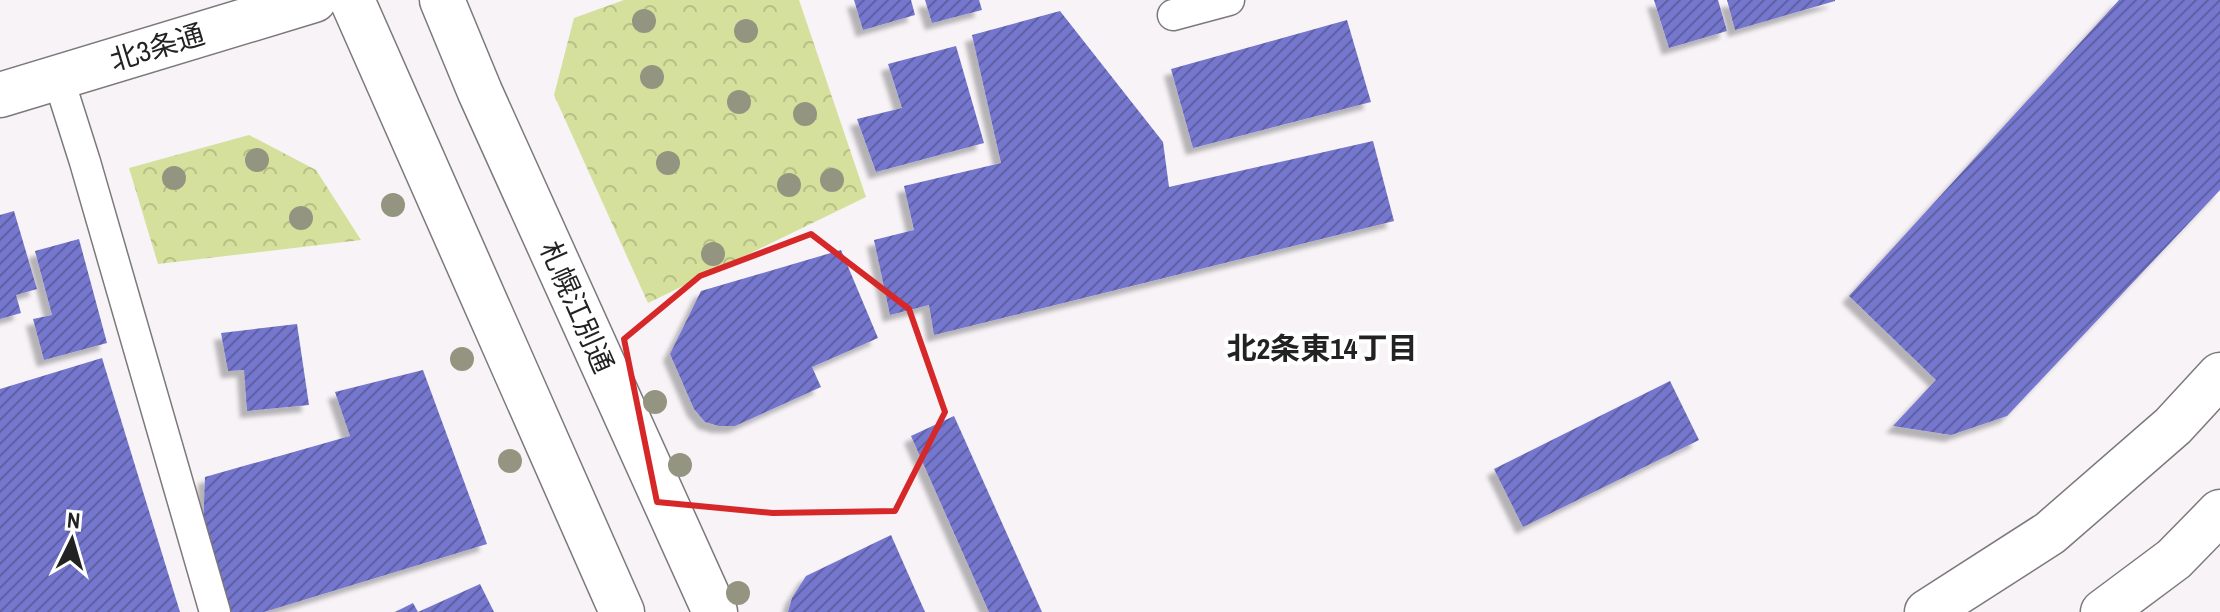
<svg xmlns="http://www.w3.org/2000/svg" width="2220" height="612" viewBox="0 0 2220 612" font-family="'Archivo Narrow','Noto Sans JP',sans-serif">
<style>
.park{fill:url(#park-crowns)}
.building{fill:url(#building-hatch);filter:url(#shadow)}
.lines{fill:none;stroke-linecap:round;stroke-linejoin:round}
.service-casing{stroke:#7c797d;stroke-width:33}
.minor-casing{stroke:#7c797d;stroke-width:47}
.tertiary-casing{stroke:#7c797d;stroke-width:47}
.service{stroke:#fff;stroke-width:30}
.minor{stroke:#fff;stroke-width:44}
.tertiary{stroke:#fff;stroke-width:44}
.tree{fill:#939580}
.marked{fill:none;stroke:#d62828;stroke-width:6;stroke-linejoin:round}
.labels{text-anchor:middle;dominant-baseline:central;stroke-width:8;stroke-linejoin:round;paint-order:stroke}
.street-label{font-size:28px;fill:#232223;stroke:#fff}
.neighbourhood-label{font-size:30px;font-weight:bold;fill:#232223;stroke:#fff}
</style>
<defs>
<pattern id="park-crowns" width="20" height="18" patternUnits="userSpaceOnUse" patternTransform="scale(2)"><rect width="20" height="18" fill="#d4e09b"/><path d="M2 6a3 3 0 1 1 6 0M12 15a3 3 0 1 1 6 0" fill="none" stroke="#b6c085"/></pattern>
<pattern id="building-hatch" width="6" height="6" patternUnits="userSpaceOnUse" patternTransform="scale(2)"><rect width="6" height="6" fill="#7576cd"/><path d="M-1 1l2-2M0 6l6-6M5 7l2-2" fill="none" stroke="#6060a6"/></pattern>
<filter id="shadow"><feDropShadow dx="-7" dy="7" stdDeviation="2" flood-color="#0004"/></filter>
</defs>
<rect width="100%" height="100%" fill="#f7f3f7"/>
<!-- park -->
<g class="park">
<path d="M624 0H799L866 197 648 303 554 95 574 18Z"/>
<path d="M249 135 316 170 361 240 158 264 129 168Z"/>
</g>
<!-- building -->
<g class="building">
<path d="M854 0H911L915 15 863 30Z"/>
<path d="M925 0H979L982 10 932 23Z"/>
<path d="M1654 0H1718L1727 31 1669 48Z"/>
<path d="M1727 0H1835V1L1735 30Z"/>
<path d="M2119 0H2220V190L2007 416 1951 435 1893 426 1936 380 1849 296Z"/>
<path d="M1060 11 1163 142 1169 187 1373 141 1394 221 934 335 929 305 890 315 874 240 914 230 904 186 1001 163 972 35Z"/>
<path d="M1347 20 1371 102 1193 148 1171 69Z"/>
<path d="M956 46 984 143 876 172 857 119 902 108 888 64Z"/>
<path d="M14 211 37 289 16 295 21 313 0 319V215Z"/>
<path d="M79 239 107 343 44 360 33 319 52 315 35 251Z"/>
<path d="M841 250 878 338 812 367 821 387 735 426H719L705 422 694 409 670 354 701 291Z"/>
<path d="M297 324 309 405 247 411 244 370 228 371 221 333Z"/>
<path d="M102 358 180 612H0V389Z"/>
<path d="M423 370 487 544 264 612H230L203 528 205 477 350 436 335 392Z"/>
<path d="M1670 381 1699 440 1523 527 1494 469Z"/>
<path d="M954 416 1042 612H989L911 436Z"/>
<path d="M891 535 925 612H788L792 598 806 576Z"/>
<path d="M480 584 494 612H418Z"/>
<path d="M413 603 418 612H395Z"/>
</g>
<g class="lines">
<defs>
<g id="service">
<path d="M1173 15 1229 0"/>
<path d="M58 77 85 162 215 612"/>
</g>
<path id="minor" d="M1927 612 2050 533 2173 426 2220 375"/>
<g id="tertiary">
<path d="M352 0 622 612"/>
<path d="M442 0 480 92 715 612"/>
<path d="M0 95 314 0"/>
<path d="M2103 612 2174 559 2220 512"/>
</g>
</defs>
<!-- service casing -->
<use href="#service" class="service-casing"/>
<!-- minor casing -->
<use href="#minor" class="minor-casing"/>
<!-- tertiary casing -->
<use href="#tertiary" class="tertiary-casing"/>
<!-- service -->
<use href="#service" class="service"/>
<!-- minor -->
<use href="#minor" class="minor"/>
<!-- tertiary -->
<use href="#tertiary" class="tertiary"/>
</g>
<!-- trees -->
<g class="tree">
<circle cx="644" cy="21" r="12"/>
<circle cx="746" cy="31" r="12"/>
<circle cx="652" cy="77" r="12"/>
<circle cx="739" cy="102" r="12"/>
<circle cx="805" cy="114" r="12"/>
<circle cx="257" cy="160" r="12"/>
<circle cx="668" cy="163" r="12"/>
<circle cx="174" cy="178" r="12"/>
<circle cx="832" cy="180" r="12"/>
<circle cx="789" cy="185" r="12"/>
<circle cx="393" cy="205" r="12"/>
<circle cx="301" cy="218" r="12"/>
<circle cx="713" cy="254" r="12"/>
<circle cx="462" cy="359" r="12"/>
<circle cx="655" cy="402" r="12"/>
<circle cx="510" cy="461" r="12"/>
<circle cx="680" cy="465" r="12"/>
<circle cx="738" cy="593" r="12"/>
</g>
<!-- marked area -->
<path class="marked" d="M811 234 909 309 945 412 895 511 773 513 657 502 624 339 700 276Z"/>
<g class="labels">
<!-- street labels -->
<g class="street-label">
<text transform="translate(157 47) rotate(-17)">北3条通</text>
<text transform="translate(577 307) rotate(66)">札幌江別通</text>
</g>
<!-- neighbourhood labels -->
<g class="neighbourhood-label">
<text x="1322" y="348">北2条東14丁目</text>
</g>
</g>
<!-- north arrow -->
<g transform="translate(72 540) rotate(5)" stroke="#ffffff" stroke-width="6" paint-order="stroke">
<path d="M0-6L14 30L0 20L-14 30Z" fill="#232223"/>
<text y="-12" font-size="22" font-weight="bold" text-anchor="middle" fill="#232223">N</text>
</g>
</svg>
